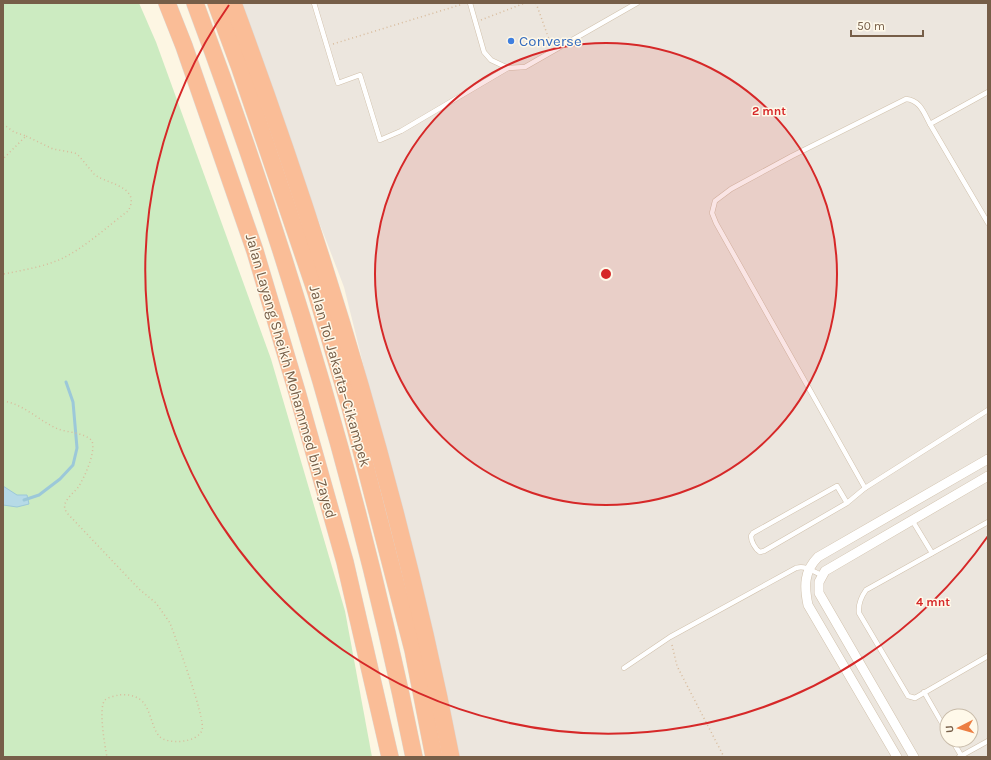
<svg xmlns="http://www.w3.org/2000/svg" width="991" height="760" viewBox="0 0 991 760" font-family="Karla,sans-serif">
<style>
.industrial{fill:#ece6de;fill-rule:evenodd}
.green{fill:#ccebc1}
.water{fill:#b6dae7;stroke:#9cc8d9}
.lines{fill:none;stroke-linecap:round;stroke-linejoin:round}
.stream{stroke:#9cc8d9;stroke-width:3}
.lane-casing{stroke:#d1c1ac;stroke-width:5.5}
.street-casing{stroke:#d1c1ac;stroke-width:10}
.highway-casing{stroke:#ded8d3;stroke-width:18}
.path{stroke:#d8bb9c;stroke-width:1.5;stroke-dasharray:1 3;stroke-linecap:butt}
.lane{stroke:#fff;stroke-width:4.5}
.street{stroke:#fff;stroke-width:9}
.highway{stroke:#fabd97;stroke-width:17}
.ring{fill:none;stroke:#d62828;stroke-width:2}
.shop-dot{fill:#3f7fe0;stroke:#fff9ea;stroke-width:1.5}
.labels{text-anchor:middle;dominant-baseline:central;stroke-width:3;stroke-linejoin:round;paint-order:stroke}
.shop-label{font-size:15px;fill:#366cbe;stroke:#fff9ea;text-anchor:start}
.street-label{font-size:15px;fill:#765e48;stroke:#fff9ea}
.centre{fill:#d62828;stroke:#fff9ea;stroke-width:2}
.ring-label{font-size:12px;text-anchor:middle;font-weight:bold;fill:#d62828;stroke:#fff9ea;stroke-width:3;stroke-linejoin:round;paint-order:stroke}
</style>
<rect width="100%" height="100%" fill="#fdf6e3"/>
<!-- industrial -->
<path class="industrial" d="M231 3H988V757H458L433 645 344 287 271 97ZM947 716H971V740H947Z"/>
<!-- green -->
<path class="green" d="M3 3H139L156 42 271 359 345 611 372 757H3Z"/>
<!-- water -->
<path class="water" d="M3 486 17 495H27L29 504 17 507 3 505Z"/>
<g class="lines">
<!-- stream -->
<path class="stream" d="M24 500 39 495 60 479 73 465 77 448 73 402 66 382"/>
<defs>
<g id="lane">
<path d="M314 3 338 83 360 75 380 140 401 131 508 68"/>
<path d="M470 3 484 52 491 60 508 68 525 67 637 3"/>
<path d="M988 92 930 124 988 223"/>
<path d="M930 124C924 113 920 100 906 99L792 156 731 189 715 201 712 213 716 223 865 488 988 410"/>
<path d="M847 503 837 486 753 533 751 536C751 541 755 549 760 552L764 551 847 503 865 488"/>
<path d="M912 520 932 553"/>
<path d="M988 522 866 590C861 597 858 604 859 613L908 696 915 698 988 656"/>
<path d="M624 668 670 637 796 568C805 565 813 571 821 575"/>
<path d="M924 692 947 732"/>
<path d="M952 740 962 757"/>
<path d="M959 757 988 741"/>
</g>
<g id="street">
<path d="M897 757 808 605C804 586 804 571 818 557L988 459"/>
<path d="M914 757 819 593V582L825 571 988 476"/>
</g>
<g id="highway">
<path d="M167 3 184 46 255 251 297 392 345 562 390 757"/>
<path d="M195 3C287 249 362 500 414 757"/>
<path d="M216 3 240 68 316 292 350 407 413 650 434 757"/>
<path d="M233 3C324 248 401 500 451 757"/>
</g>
</defs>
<!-- lane casing -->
<use href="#lane" class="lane-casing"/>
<!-- street casing -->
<use href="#street" class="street-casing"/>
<!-- highway casing -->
<use href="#highway" class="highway-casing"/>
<!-- path -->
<g class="path">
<path d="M536 3 551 45"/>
<path d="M481 20 525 3"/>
<path d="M333 44 463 4"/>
<path d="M3 124 14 132 26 136 3 159"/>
<path d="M4 274C23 270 43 267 61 259 83 249 108 226 128 211 141 189 112 184 98 177L94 174 79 156 75 153 53 149 26 136"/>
<path d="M3 401C24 404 39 421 58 429 69 433 84 432 92 441 96 452 85 476 79 486 75 492 67 497 65 504 64 507 65 510 67 513L139 589 156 603 170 623C176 639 206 719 202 730 198 743 167 745 159 736 151 726 151 710 142 701 135 695 127 694 119 695 115 696 108 697 105 700 98 707 105 747 107 757"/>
<path d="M672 645 677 666 724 757"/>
</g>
<!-- lane -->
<use href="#lane" class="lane"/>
<!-- street -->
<use href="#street" class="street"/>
<!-- highway -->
<use href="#highway" class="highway"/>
</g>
<!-- distance rings -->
<circle cx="606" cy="274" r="231" fill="#d62828" fill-opacity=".12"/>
<g class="ring">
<circle cx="606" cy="274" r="231"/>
<path d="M988 536A463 463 0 1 1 229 5"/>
</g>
<!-- markers -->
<circle class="shop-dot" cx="511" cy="41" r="4"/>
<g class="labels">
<!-- shop labels -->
<g class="shop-label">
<text x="519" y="41">Converse</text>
</g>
<!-- street labels -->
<g class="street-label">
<text transform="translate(291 376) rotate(74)">Jalan Layang Sheikh Mohammed bin Zayed</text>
<text transform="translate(340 376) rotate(74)">Jalan Tol Jakarta–Cikampek</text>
</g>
</g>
<circle cx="606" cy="274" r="6" class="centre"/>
<g class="ring-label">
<text x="769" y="115">2 mnt</text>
<text x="933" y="606">4 mnt</text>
</g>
<!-- border -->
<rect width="991" height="760" fill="none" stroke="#765e48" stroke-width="8"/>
<!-- north arrow -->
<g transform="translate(959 728) rotate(264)"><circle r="19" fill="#fff9ea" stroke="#c8bba9"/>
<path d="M0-3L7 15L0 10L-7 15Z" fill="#ec7e43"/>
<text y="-6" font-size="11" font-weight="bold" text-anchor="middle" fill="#765e48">U</text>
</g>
<!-- scale -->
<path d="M851 30v6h72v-6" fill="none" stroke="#765e48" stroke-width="2"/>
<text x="857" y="30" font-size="12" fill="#765e48" stroke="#fff9ea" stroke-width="3" paint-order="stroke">50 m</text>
</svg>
